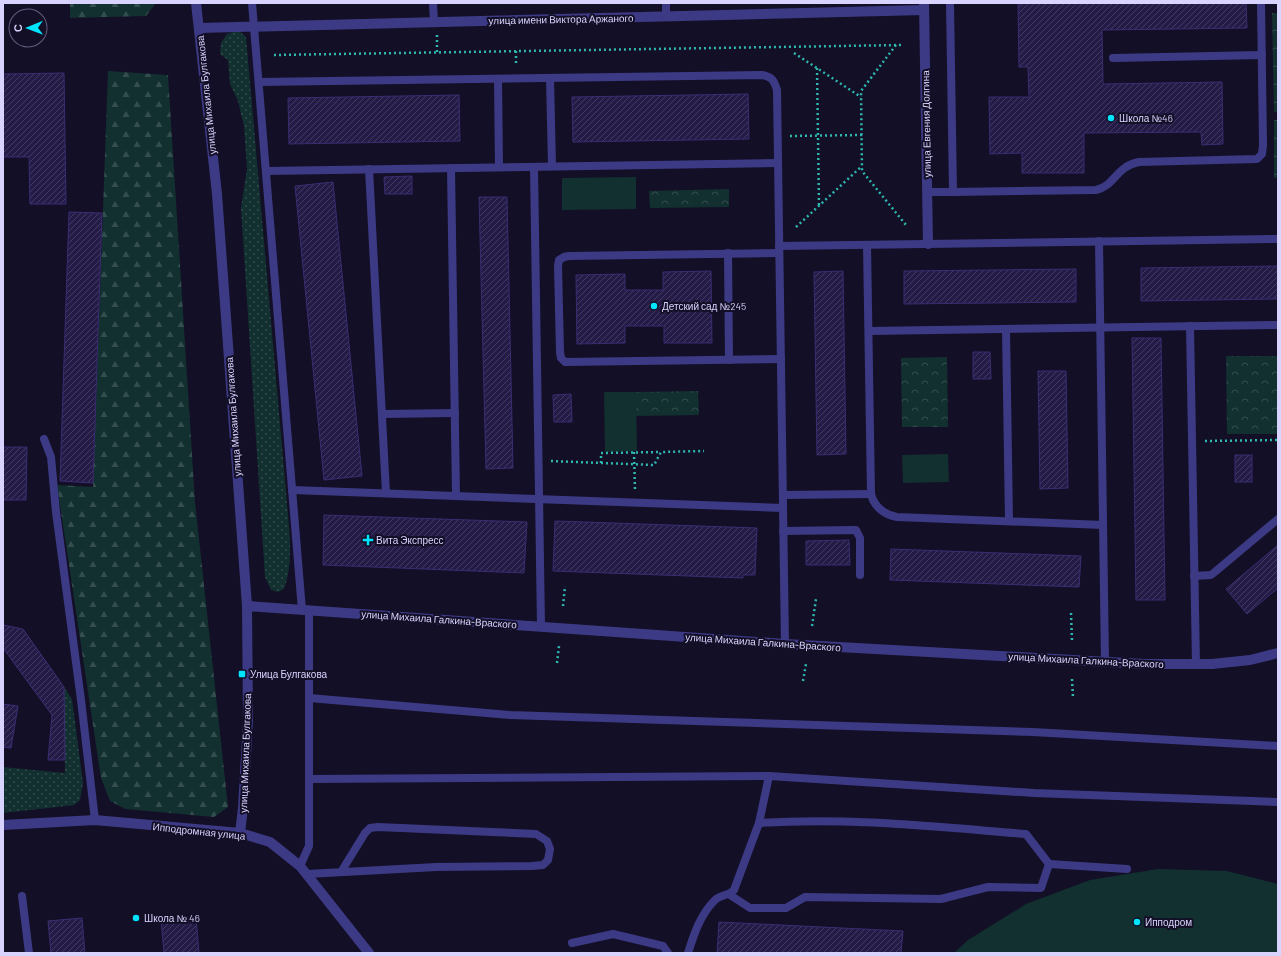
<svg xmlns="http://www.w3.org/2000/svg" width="1281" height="956" viewBox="0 0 1281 956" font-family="Barlow,sans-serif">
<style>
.grass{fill:url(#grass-dots)}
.forest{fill:url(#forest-firs)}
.park{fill:url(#park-crowns)}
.pitch{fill:#12302f}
.building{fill:url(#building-hatch);stroke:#3b2d73}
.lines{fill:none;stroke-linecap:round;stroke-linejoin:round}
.path{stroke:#2fb8b0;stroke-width:2.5;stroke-dasharray:2 3;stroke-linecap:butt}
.service{stroke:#3d3a85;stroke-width:8}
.minor{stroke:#3d3a85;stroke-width:10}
.tertiary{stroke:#3d3a85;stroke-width:10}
.poi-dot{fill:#00e5ff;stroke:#130f26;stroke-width:1.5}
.labels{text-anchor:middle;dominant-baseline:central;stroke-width:4;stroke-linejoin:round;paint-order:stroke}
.street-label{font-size:10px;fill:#d9d4ff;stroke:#130f26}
.poi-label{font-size:10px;fill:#d9d4ff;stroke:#130f26;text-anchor:start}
</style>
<defs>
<pattern id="grass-dots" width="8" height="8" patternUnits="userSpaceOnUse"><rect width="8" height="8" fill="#12302f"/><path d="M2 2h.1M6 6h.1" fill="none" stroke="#344d4e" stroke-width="1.8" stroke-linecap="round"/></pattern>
<pattern id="forest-firs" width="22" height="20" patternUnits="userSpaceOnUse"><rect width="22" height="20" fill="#12302f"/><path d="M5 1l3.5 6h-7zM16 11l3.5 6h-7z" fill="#344d4e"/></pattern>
<pattern id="park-crowns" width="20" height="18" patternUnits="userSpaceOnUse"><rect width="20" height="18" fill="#12302f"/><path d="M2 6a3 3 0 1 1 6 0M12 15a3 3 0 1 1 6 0" fill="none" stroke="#344d4e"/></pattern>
<pattern id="building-hatch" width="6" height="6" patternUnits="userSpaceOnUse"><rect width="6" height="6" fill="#241b47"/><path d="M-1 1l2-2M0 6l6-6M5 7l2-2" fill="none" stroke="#433b63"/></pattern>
</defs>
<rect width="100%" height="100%" fill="#130f26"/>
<!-- grass -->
<g class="grass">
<path d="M234 32H240L246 37 286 492C288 523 295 559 284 589L278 592 271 590 265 577 241 208 247 169 244 126 238 101 230 84 228 60 220 54 221 43 227 34Z"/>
<path d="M64 687 72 699 83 783 80 800 74 805 3 813V767L65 773Z"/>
</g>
<!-- forest -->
<g class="forest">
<path d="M70 3H156L146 16 70 18Z"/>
<path d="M108 71 168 75 195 502 228 807 214 817 125 809 110 801 101 778 57 485 93 487Z"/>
</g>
<!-- park -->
<g class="park">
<path d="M1272 13H1278V112H1274Z"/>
<rect x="1274" y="120" width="4" height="58"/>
<path d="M729 189V207L650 208 649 191Z"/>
<path d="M1226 356H1278V434H1227Z"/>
<path d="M947 357 948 427H902L901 358Z"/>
<path d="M698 391 699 415 636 416V392Z"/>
</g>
<!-- pitch -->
<g class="pitch">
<path d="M636 177V209L562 210V178Z"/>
<path d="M604 392H636L637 451 605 452Z"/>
<path d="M948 454 949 482 903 483 902 455Z"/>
<path d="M1158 869 1227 871 1278 884V953H954L968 940 1026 904 1090 880Z"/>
</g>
<!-- building -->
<g class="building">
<path d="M1018 3H1246L1247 28 1102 30 1103 84 1222 82 1223 144 1202 145 1201 132 1084 133V173H1022V153L990 154 989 97H1029L1028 67H1019Z"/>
<path d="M64 73 66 204H30L29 157H3V74Z"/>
<path d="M748 94 749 139 573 142 572 97Z"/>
<path d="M459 95 460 141 289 144 288 98Z"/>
<path d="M412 176V194H385L384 177Z"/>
<path d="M333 182 362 476 324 480 295 186Z"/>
<path d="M479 197H507L513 468 486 469Z"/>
<path d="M69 212 102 213 93 483 60 481Z"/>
<path d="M1278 266V299L1141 301V268Z"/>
<path d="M1076 269V302L904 304V271Z"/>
<path d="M711 271 712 343H664V326H625V343L577 344 576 275 625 274V290H663V272Z"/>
<path d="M843 271 846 454 817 455 814 272Z"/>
<path d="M1132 338H1161L1165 600H1136Z"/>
<path d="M973 352H990L991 379H973Z"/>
<path d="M1038 371H1066L1068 488 1040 489Z"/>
<path d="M571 394 572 422H554L553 395Z"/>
<path d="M3 447H27L26 500H3Z"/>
<rect x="1235" y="455" width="17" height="27"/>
<path d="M324 515 527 522 524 573 323 565Z"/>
<path d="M555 521 757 528 755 575H743V578L553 571Z"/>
<path d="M849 540 850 565H806V541Z"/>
<path d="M1278 545V588L1247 614 1226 589Z"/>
<path d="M891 549 1081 556 1079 587 890 580Z"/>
<path d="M3 625 23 629 64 687 65 760H48L52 715 3 648Z"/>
<path d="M3 704 18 706 11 748 3 747Z"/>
<path d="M196 917 199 953H164L161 920Z"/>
<path d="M82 918 85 953H51L48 921Z"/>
<path d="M719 922 903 931 901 953H717Z"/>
</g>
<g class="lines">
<!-- path -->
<g class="path">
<path d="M437 35V52"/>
<path d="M896 45 861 91 862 171 906 225"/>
<path d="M516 51V66"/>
<path d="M794 53 861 97"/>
<path d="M274 55 903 45"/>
<path d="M817 68 819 206"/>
<path d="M790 136 862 135"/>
<path d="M796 227 862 166"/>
<path d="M1205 441 1278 440"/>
<path d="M634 452 635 490"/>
<path d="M551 461 654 465 661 452 704 451"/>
<path d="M601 463V453L661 452"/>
<path d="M563 606 565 586"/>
<path d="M1071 613 1072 641"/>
<path d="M812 626 816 599"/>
<path d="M557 663 559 646"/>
<path d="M1072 679 1073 698"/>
<path d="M803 681 806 664"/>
</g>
<!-- service -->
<g class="service">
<path d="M252 3 302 610"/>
<path d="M433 3 434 22"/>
<path d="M666 3V16"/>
<path d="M1113 58 1262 55"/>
<path d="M550 78 552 166"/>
<path d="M498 79 499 167"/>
<path d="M259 82 762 75C772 77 774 80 777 90L785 644"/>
<path d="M534 167 541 626"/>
<path d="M451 168 456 496"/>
<path d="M369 169 386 493"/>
<path d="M266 171 778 163"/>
<path d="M928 192H953L950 3"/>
<path d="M953 192 1096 190C1115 186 1116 166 1139 162L1257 159 1262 154 1263 145 1261 3"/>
<path d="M1099 241 1105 662"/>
<path d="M867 245 871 494C874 507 885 515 897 517L1103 525"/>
<path d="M779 246 1278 239"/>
<path d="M728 253 729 360"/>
<path d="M779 253 569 256 564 257 559 260 558 266 560 352 561 358 565 362 781 359"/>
<path d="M1190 326 1196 664"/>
<path d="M1006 329 1009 521"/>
<path d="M869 331 1278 325"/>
<path d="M382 414 455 413"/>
<path d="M44 439 51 457 56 512 81 700 95 820"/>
<path d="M292 490 783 508"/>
<path d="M783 495 871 494"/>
<path d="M783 531 856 530 860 538V575"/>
<path d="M1194 576 1211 575 1216 571 1278 519"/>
<path d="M309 698 510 715 1033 732 1278 746"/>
<path d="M769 776 1034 793 1278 802"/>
<path d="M309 779 769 776 759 823 734 890C728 896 720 895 715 900 700 915 694 934 688 953"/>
<path d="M759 823C848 817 938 827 1026 834L1049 864"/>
<path d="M300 866 309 846V610"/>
<path d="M307 874 436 867 532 866 543 865 548 860 550 849 547 841 536 834 378 827 370 828 365 833 341 872"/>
<path d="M730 895 750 908H786L805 897 941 899 988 887 1041 888 1049 864 1127 869"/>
<path d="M22 896 29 953"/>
<path d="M572 943 613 934 663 946 668 953"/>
</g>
<!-- minor -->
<g class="minor">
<path d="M196 3 217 194 247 606 248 721 243 808 240 833"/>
<path d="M924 4 928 244"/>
<path d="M199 28 924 10"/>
<path d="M247 606 785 644 1144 664H1212L1250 660 1278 653"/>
</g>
<!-- tertiary -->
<path class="tertiary" d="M3 825 95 820 240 833 270 842 300 866 369 953"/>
</g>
<!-- markers -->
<g class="poi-dot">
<circle cx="1111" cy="118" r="4"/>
<circle cx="654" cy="306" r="4"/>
<path d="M366 534h4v4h4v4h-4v4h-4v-4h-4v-4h4z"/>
<rect x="238" y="670" width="8" height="8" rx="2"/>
<circle cx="136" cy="918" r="4"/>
<circle cx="1137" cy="922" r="4"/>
</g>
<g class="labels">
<!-- street labels -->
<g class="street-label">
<text transform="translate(561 19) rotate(-1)">улица имени Виктора Аржаного</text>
<text transform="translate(206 95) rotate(-96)">улица Михаила Булгакова</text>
<text transform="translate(926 124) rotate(-91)">улица Евгения Долгина</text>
<text transform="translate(233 417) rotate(-94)">улица Михаила Булгакова</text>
<text transform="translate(439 619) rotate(4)">улица Михаила Галкина-Враского</text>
<text transform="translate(763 642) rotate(4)">улица Михаила Галкина-Враского</text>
<text transform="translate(1086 660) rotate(3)">улица Михаила Галкина-Враского</text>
<text transform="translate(245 753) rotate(-88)">улица Михаила Булгакова</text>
<text transform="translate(199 831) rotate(6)">Ипподромная улица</text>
</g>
<!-- poi labels -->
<g class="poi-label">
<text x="1119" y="118">Школа №46</text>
<text x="662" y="306">Детский сад №245</text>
<text x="376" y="540">Вита Экспресс</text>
<text x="250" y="674">Улица Булгакова</text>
<text x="144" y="918">Школа № 46</text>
<text x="1145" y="922">Ипподром</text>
</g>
</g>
<!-- border -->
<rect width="1281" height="956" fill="none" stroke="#d9d4ff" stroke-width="8"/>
<!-- north arrow -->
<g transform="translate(28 28) rotate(269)"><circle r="19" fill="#130f26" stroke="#625e7d"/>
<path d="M0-3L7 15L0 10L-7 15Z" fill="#00e5ff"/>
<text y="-6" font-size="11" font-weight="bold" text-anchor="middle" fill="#d9d4ff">С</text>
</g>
</svg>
